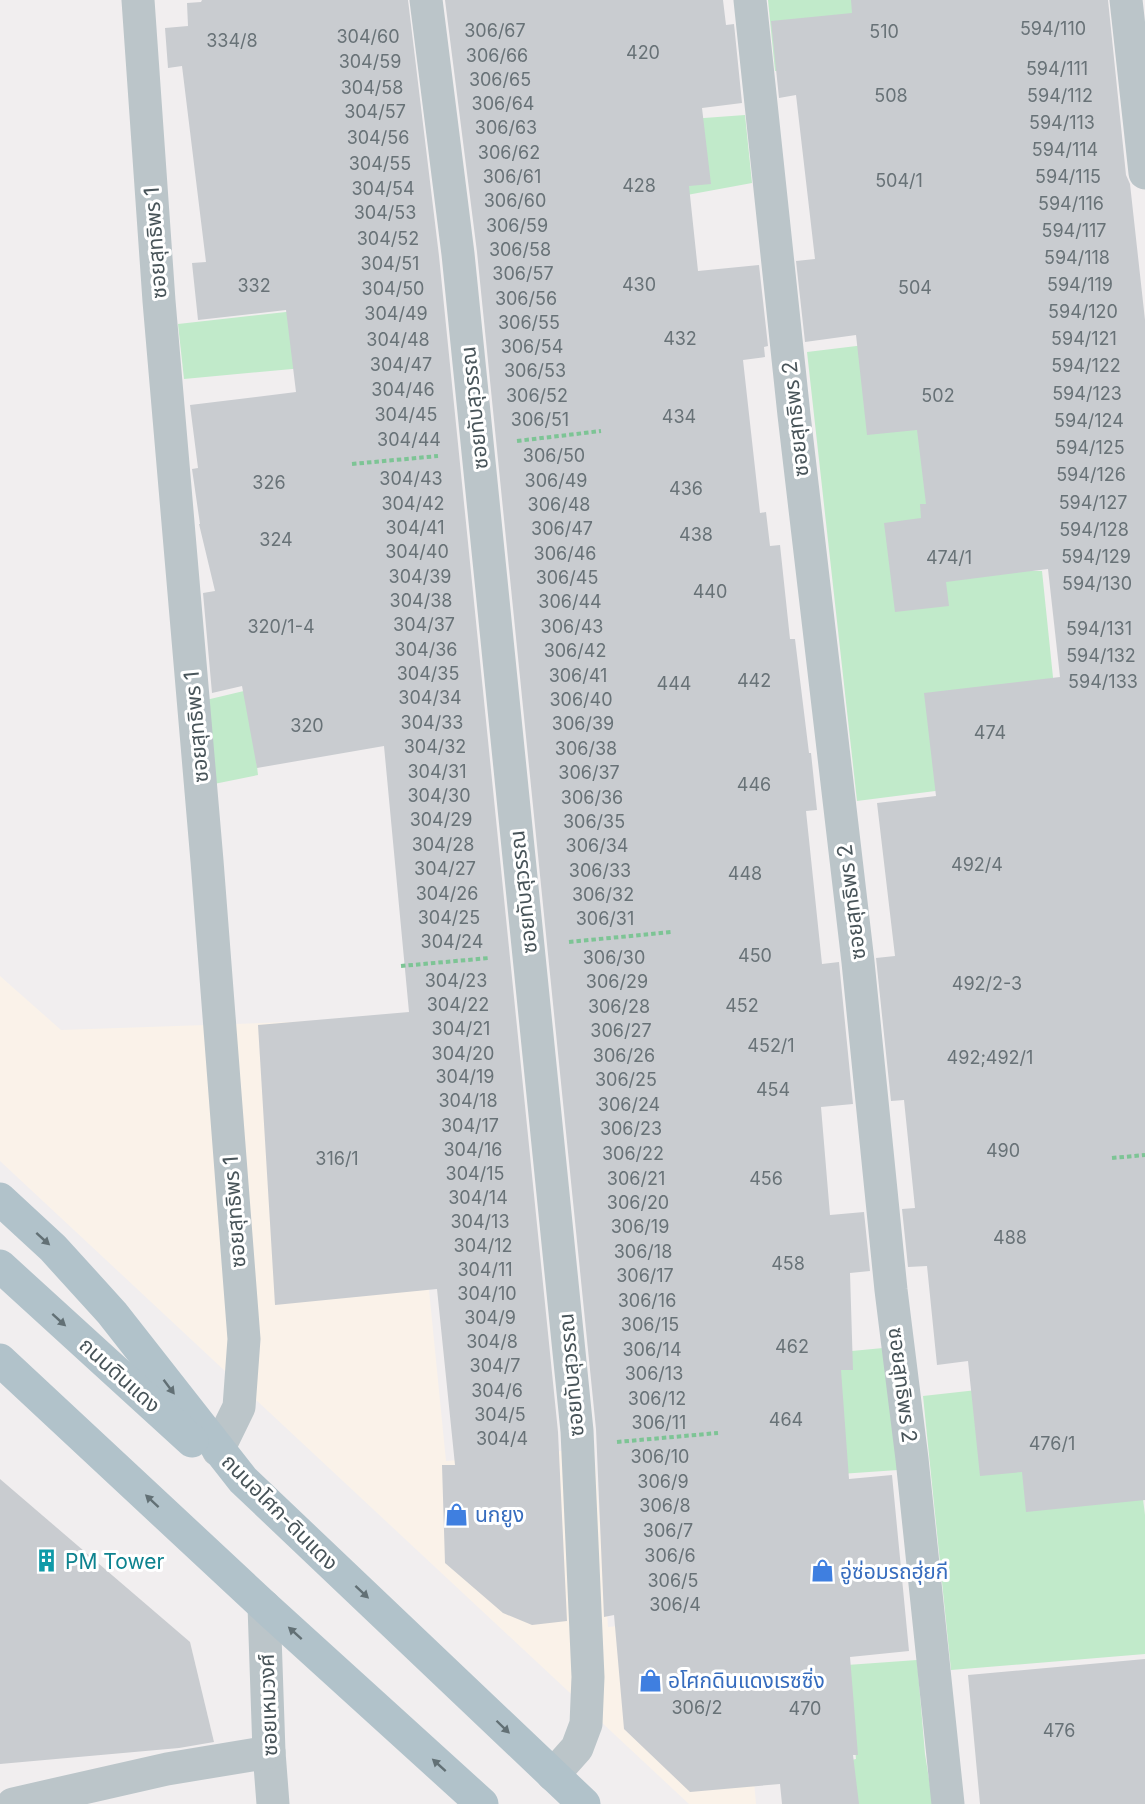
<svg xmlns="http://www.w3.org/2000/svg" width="1145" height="1804" viewBox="0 0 1145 1804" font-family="Inter,'Noto Sans Thai',sans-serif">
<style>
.commercial{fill:#faf2e9}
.green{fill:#c1eaca}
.building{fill:#c9ccd0}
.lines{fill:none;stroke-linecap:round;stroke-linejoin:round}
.path{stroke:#7dc495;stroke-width:4;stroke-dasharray:4.5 3;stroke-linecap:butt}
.minor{stroke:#bbc5c9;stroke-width:33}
.major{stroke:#b1c2ca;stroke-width:33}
.oneway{fill:#627075}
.labels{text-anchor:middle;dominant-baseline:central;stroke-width:6;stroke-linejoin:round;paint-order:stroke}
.number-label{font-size:18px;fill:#687277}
.street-label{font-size:21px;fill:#485459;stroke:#fff}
.shop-label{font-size:21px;fill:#366cbe;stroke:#fff;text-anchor:start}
.culture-label{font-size:21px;fill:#0d838f;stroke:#fff;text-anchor:start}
</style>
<rect width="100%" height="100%" fill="#f1eeef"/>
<!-- commercial -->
<path class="commercial" d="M0 976 61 1030 402 1018 446 1461 594 1448 608 1627 740 1614 756 1804H689L0 1161Z"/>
<!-- green -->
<g class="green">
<path d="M768 0H859L852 65 775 71Z"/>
<path d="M745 115 752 183 676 197 663 121Z"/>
<path d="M295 311 303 368 184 379 178 324Z"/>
<path d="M906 340 997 570 1042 571 1054 687 951 789 857 801 807 352Z"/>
<path d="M248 690 258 775 214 784 206 700Z"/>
<path d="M883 1348 898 1470 840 1474 831 1353Z"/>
<path d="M1013 1386 1142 1491 1145 1515V1654L951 1670 923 1396Z"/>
<path d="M917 1660 925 1754 933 1804H826L847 1761 856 1759 847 1665Z"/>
</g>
<!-- building -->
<g class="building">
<path d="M202 0H408L439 256 558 1432 567 1621 532 1625 503 1613 445 1563 442 1465H455L437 1289 275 1305 258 1025 409 1012 384 746 257 768 242 686 212 693 203 593 215 591 199 524H200L192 469 198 468 190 405 296 392 286 310 198 320 192 263 206 262 182 66 168 68 165 28 188 26 187 3 201 2Z"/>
<path d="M445 0H723L726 25 734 24 742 103 702 108 711 184 689 186 698 271 759 265 768 346 764 347 765 357 743 360 760 513 766 512 770 546 780 545 790 639H795L809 753H811L817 810 806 811 822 964 839 962 853 1104 821 1107 830 1215 864 1212 870 1271 850 1273 853 1370H841L849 1479 892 1475 909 1651 850 1657 858 1755H853L859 1804H782L780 1784 690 1792 624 1729 614 1615 604 1617 596 1429 477 252Z"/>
<path d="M851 0H1108L1126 175 1130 184 1145 320V1500L1026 1512 1022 1472 980 1476 968 1361 937 1365 927 1266 908 1267 902 1209 915 1208 904 1100 891 1101 876 958 895 956 877 803 936 796 924 693 1060 677 1048 569 946 582 949 606 895 612 884 523 921 518 920 504H926L917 430 867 435 856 335 805 342 796 261 815 259 796 95 779 98 771 21 852 13Z"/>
<path d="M0 1479 190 1642 214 1742 179 1748 0 1764Z"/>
<path d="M1145 1659V1804H980L968 1675Z"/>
</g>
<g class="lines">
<!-- path -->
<g class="path">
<path d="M517 441 601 431"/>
<path d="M352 464 438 456"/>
<path d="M569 942 671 932"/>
<path d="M401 966 489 958"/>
<path d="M1112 1158 1145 1155"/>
<path d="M617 1442 718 1433"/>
</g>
<!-- minor -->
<g class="minor">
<path d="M138 0 159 301 207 861 244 1339 239 1407 218 1450"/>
<path d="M426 0 458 254 577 1431 588 1677 586 1724 577 1748 553 1775"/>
<path d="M750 0 794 415 858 962 891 1290 912 1459 948 1804"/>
<path d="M1126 0 1145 173"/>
<path d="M264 1606 269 1752 273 1804"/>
<path d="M13 1804 167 1769 269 1752"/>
</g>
<!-- major -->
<g class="major">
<path d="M0 1199 53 1248 112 1313 243 1480 584 1804"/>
<path d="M0 1266 192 1441"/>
<path d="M0 1360 264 1606 482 1804"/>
</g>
</g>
<!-- one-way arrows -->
<defs><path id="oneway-solid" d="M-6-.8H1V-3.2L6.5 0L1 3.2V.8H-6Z" transform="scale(1.5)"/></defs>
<g class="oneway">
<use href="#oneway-solid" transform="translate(43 1239) rotate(42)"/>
<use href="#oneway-solid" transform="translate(59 1320) rotate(42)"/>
<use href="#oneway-solid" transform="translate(169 1387) rotate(53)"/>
<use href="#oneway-solid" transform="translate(152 1501) rotate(-137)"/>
<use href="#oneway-solid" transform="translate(362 1592) rotate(43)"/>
<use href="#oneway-solid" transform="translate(295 1633) rotate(-138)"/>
<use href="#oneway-solid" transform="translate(503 1727) rotate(44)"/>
<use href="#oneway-solid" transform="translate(439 1765) rotate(-138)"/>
</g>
<!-- icons -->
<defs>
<symbol id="shop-bare" viewBox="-9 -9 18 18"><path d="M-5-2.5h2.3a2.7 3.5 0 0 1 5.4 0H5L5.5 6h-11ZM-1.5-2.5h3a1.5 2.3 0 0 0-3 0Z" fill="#3f7fe0" stroke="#fff" stroke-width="2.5" paint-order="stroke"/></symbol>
<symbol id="building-bare" viewBox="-9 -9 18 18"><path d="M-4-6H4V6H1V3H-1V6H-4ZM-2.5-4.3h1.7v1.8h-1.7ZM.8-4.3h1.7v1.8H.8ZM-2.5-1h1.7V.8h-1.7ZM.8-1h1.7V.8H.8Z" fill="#0f9aa8" stroke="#fff" stroke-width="2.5" paint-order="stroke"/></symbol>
</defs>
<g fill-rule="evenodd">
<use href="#shop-bare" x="440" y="1498" width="33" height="33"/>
<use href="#building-bare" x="30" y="1544" width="33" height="33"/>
<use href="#shop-bare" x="806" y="1554" width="33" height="33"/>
<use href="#shop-bare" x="634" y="1664" width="33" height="33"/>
</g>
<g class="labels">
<!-- number labels -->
<g class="number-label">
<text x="1053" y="28">594/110</text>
<text x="495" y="30">306/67</text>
<text x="884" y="31">510</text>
<text x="368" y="36">304/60</text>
<text x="232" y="40">334/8</text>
<text x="643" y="52">420</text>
<text x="497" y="55">306/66</text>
<text x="370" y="61">304/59</text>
<text x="1057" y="68">594/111</text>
<text x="500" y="79">306/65</text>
<text x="372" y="87">304/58</text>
<text x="891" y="95">508</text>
<text x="1060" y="95">594/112</text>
<text x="503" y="103">306/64</text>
<text x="375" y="111">304/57</text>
<text x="1062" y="122">594/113</text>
<text x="506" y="127">306/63</text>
<text x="378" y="137">304/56</text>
<text x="1065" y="149">594/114</text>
<text x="509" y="152">306/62</text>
<text x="380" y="163">304/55</text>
<text x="512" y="176">306/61</text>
<text x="1068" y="176">594/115</text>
<text x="899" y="180">504/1</text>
<text x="639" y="185">428</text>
<text x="383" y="188">304/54</text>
<text x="515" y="200">306/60</text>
<text x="1071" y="203">594/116</text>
<text x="385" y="212">304/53</text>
<text x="517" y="225">306/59</text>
<text x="1074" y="230">594/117</text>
<text x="388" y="238">304/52</text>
<text x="520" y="249">306/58</text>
<text x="1077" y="257">594/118</text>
<text x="390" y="263">304/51</text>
<text x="523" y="273">306/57</text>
<text x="639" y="284">430</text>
<text x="1080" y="284">594/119</text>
<text x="254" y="285">332</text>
<text x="915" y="287">504</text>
<text x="393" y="288">304/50</text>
<text x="526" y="298">306/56</text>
<text x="1083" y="311">594/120</text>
<text x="396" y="313">304/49</text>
<text x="529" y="322">306/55</text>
<text x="680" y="338">432</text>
<text x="1084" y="338">594/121</text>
<text x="398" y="339">304/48</text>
<text x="532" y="346">306/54</text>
<text x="401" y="364">304/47</text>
<text x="1086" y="365">594/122</text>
<text x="535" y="370">306/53</text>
<text x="403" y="389">304/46</text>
<text x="1087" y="393">594/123</text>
<text x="537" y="395">306/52</text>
<text x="938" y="395">502</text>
<text x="406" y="414">304/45</text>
<text x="679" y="416">434</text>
<text x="540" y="419">306/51</text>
<text x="1089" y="420">594/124</text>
<text x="409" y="439">304/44</text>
<text x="1090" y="447">594/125</text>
<text x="554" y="455">306/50</text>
<text x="1091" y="474">594/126</text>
<text x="411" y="478">304/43</text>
<text x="556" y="480">306/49</text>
<text x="269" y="482">326</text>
<text x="686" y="488">436</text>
<text x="1093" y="502">594/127</text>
<text x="413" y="503">304/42</text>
<text x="559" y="504">306/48</text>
<text x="415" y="527">304/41</text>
<text x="562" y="528">306/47</text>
<text x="1094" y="529">594/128</text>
<text x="696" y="534">438</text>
<text x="276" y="539">324</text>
<text x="417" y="551">304/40</text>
<text x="565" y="553">306/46</text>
<text x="1096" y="556">594/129</text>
<text x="949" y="557">474/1</text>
<text x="420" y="576">304/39</text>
<text x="567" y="577">306/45</text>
<text x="1097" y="583">594/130</text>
<text x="710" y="591">440</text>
<text x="421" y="600">304/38</text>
<text x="570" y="601">306/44</text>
<text x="424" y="624">304/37</text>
<text x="281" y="626">320/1-4</text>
<text x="572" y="626">306/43</text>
<text x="1099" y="628">594/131</text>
<text x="426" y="649">304/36</text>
<text x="575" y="650">306/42</text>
<text x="1101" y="655">594/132</text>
<text x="428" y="673">304/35</text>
<text x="578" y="675">306/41</text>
<text x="754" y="680">442</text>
<text x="1103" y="681">594/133</text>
<text x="674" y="683">444</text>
<text x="430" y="697">304/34</text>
<text x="581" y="699">306/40</text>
<text x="432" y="722">304/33</text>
<text x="583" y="723">306/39</text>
<text x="307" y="725">320</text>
<text x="990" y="732">474</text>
<text x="435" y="746">304/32</text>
<text x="586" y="748">306/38</text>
<text x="437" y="771">304/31</text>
<text x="589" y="772">306/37</text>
<text x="754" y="784">446</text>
<text x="439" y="795">304/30</text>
<text x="592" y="797">306/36</text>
<text x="441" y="819">304/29</text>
<text x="594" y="821">306/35</text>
<text x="443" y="844">304/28</text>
<text x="597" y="845">306/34</text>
<text x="977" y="864">492/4</text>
<text x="445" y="868">304/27</text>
<text x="600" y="870">306/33</text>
<text x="745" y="873">448</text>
<text x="447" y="893">304/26</text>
<text x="603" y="894">306/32</text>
<text x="449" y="917">304/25</text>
<text x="605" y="918">306/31</text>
<text x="452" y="941">304/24</text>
<text x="755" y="955">450</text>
<text x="614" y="957">306/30</text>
<text x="456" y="980">304/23</text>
<text x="617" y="981">306/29</text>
<text x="987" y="983">492/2-3</text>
<text x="458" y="1004">304/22</text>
<text x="742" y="1005">452</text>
<text x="619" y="1006">306/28</text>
<text x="461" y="1028">304/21</text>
<text x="621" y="1030">306/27</text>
<text x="771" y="1045">452/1</text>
<text x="463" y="1053">304/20</text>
<text x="624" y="1055">306/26</text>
<text x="990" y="1057">492;492/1</text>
<text x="465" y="1076">304/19</text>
<text x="626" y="1079">306/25</text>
<text x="773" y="1089">454</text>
<text x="468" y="1100">304/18</text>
<text x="629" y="1104">306/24</text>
<text x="470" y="1125">304/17</text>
<text x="631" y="1128">306/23</text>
<text x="473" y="1149">304/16</text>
<text x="1003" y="1150">490</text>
<text x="633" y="1153">306/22</text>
<text x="337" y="1158">316/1</text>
<text x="475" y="1173">304/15</text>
<text x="636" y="1178">306/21</text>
<text x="766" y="1178">456</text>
<text x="478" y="1197">304/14</text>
<text x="638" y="1202">306/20</text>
<text x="480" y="1221">304/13</text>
<text x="640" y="1226">306/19</text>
<text x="1010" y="1237">488</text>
<text x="483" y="1245">304/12</text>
<text x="643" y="1251">306/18</text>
<text x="788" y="1263">458</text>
<text x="485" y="1269">304/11</text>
<text x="645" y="1275">306/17</text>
<text x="487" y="1293">304/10</text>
<text x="647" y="1300">306/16</text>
<text x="490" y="1317">304/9</text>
<text x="650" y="1324">306/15</text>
<text x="492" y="1341">304/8</text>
<text x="792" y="1346">462</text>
<text x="652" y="1349">306/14</text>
<text x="495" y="1365">304/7</text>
<text x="654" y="1373">306/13</text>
<text x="497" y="1390">304/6</text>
<text x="657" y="1398">306/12</text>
<text x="500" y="1414">304/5</text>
<text x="786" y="1419">464</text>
<text x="659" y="1422">306/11</text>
<text x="502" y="1438">304/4</text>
<text x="1052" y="1443">476/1</text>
<text x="660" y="1456">306/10</text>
<text x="663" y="1481">306/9</text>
<text x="665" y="1505">306/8</text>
<text x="668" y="1530">306/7</text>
<text x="670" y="1555">306/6</text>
<text x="673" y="1580">306/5</text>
<text x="675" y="1604">306/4</text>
<text x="697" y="1707">306/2</text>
<text x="805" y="1708">470</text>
<text x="1059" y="1730">476</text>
</g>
<!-- street labels -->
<g class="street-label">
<text transform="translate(155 243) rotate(-94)">ซอยสุทธิพร 1</text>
<text transform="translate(474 408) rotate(-96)">ซอยทับสุวรรณ</text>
<text transform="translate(795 419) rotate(-96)">ซอยสุทธิพร 2</text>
<text transform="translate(196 727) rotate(-95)">ซอยสุทธิพร 1</text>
<text transform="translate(523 892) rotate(-96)">ซอยทับสุวรรณ</text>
<text transform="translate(851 902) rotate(-97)">ซอยสุทธิพร 2</text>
<text transform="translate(234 1212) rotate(-94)">ซอยสุทธิพร 1</text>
<text transform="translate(120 1375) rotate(42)">ถนนดินแดง</text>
<text transform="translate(571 1375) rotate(-95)">ซอยทับสุวรรณ</text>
<text transform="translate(903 1385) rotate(83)">ซอยสุทธิพร 2</text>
<text transform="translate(280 1512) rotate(45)">ถนนอโศก-ดินแดง</text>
<text transform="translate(268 1705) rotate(-92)">ซอยเหมวงศ์</text>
</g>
<!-- shop labels -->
<g class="shop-label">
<text x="475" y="1514">นกยูง</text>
<text x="840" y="1571">อู่ซ่อมรถฮุ่ยกี</text>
<text x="668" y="1680">อโศกดินแดงเรซซิ่ง</text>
</g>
<!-- culture labels -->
<g class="culture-label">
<text x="65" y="1561">PM Tower</text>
</g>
</g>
</svg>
